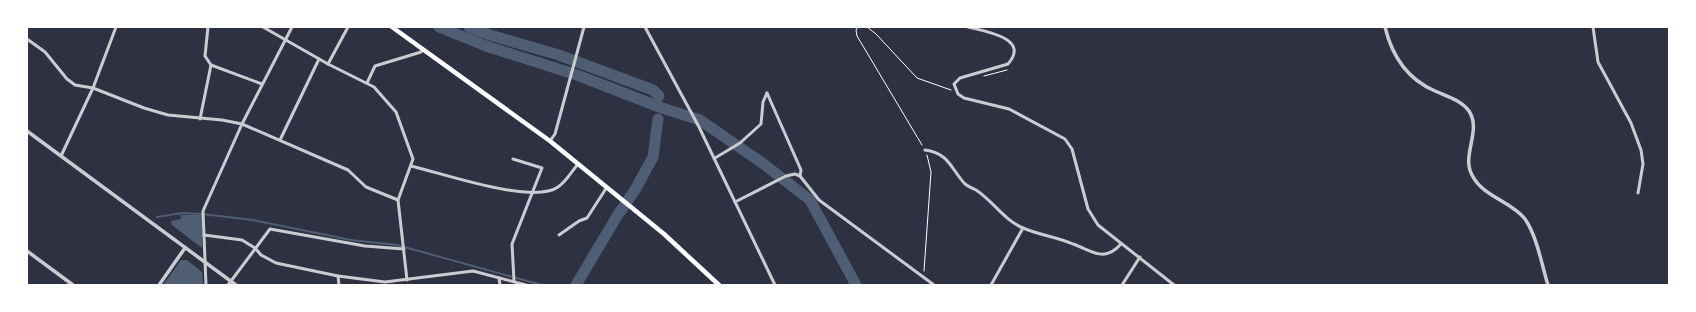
<svg xmlns="http://www.w3.org/2000/svg" width="1696" height="312" viewBox="0 0 1696 312" font-family="'Zilla Slab',serif">
<style>
.water{fill:#4f5d75}
.lines{fill:none;stroke-linecap:round;stroke-linejoin:round}
.stream{stroke:#4f5d75;stroke-width:2}
.river{stroke:#4f5d75;stroke-width:11}
.path{stroke:#fff;stroke-width:1}
.minor{stroke:#caccd0;stroke-width:3}
.tertiary{stroke:#caccd0;stroke-width:3.5}
.primary{stroke:#fff;stroke-width:4.5}
</style>
<rect width="100%" height="100%" fill="#2d3142"/>
<!-- water -->
<g class="water">
<path d="M180 215H202V248L172 225 171 221 181 219Z"/>
<path d="M181 260H187L202 272 203 285H163Z"/>
</g>
<g class="lines">
<!-- stream -->
<path class="stream" d="M157 217 182 213 202 214 253 220 351 240 397 245 542 285"/>
<!-- river -->
<g class="river">
<path d="M439 27 486 46 577 75 662 108 700 120 765 165 810 200 856 285"/>
<path d="M469 27 490 35 559 55 653 90 659 96"/>
<path d="M576 285 619 213 635 190 653 157 658 119"/>
</g>
<!-- path -->
<g class="path">
<path d="M858 27 856 30 857 36 922 145"/>
<path d="M867 27 876 34 917 78 951 90"/>
<path d="M984 76 1007 70"/>
<path d="M924 271 931 172 927 155"/>
</g>
<!-- minor -->
<g class="minor">
<path d="M263 27 328 64 374 87 396 112 413 159 398 200 407 280"/>
<path d="M645 27 699 127 775 285"/>
<path d="M968 27C984 31 1031 38 1008 64L960 78 954 84 958 94 964 98 1009 109 1065 139 1072 149 1088 209 1098 225 1174 285"/>
<path d="M1593 27 1598 62 1631 123 1641 150 1643 164 1638 193"/>
<path d="M27 39 45 52 67 79 75 85 93 88 144 108 168 115 222 120 242 124 348 170 366 187 398 200"/>
<path d="M328 64 348 27"/>
<path d="M211 65 262 84"/>
<path d="M367 83 375 66 421 52 423 49"/>
<path d="M767 93 801 170 800 176 819 200 934 285"/>
<path d="M200 119 211 65 205 56 208 27"/>
<path d="M280 140 319 59"/>
<path d="M550 141 555 134 584 27"/>
<path d="M925 150C949 153 951 169 965 184 969 187 972 188 976 190 993 201 1004 220 1023 228 1039 235 1057 237 1073 244 1093 251 1104 263 1121 244"/>
<path d="M61 156 93 88 116 27"/>
<path d="M715 158 740 143 761 124 763 102 767 93"/>
<path d="M513 159 542 168 512 244 514 281"/>
<path d="M411 166C442 173 533 205 558 187 566 182 572 171 578 164"/>
<path d="M735 202 786 176 795 174 800 176"/>
<path d="M204 235 242 240 255 248 261 255 276 263 338 276 385 282 473 271 526 285"/>
<path d="M559 235 579 221 587 218 607 187"/>
<path d="M338 276 339 285"/>
<path d="M499 278 500 285"/>
<path d="M206 285 203 211 242 124 292 27"/>
<path d="M228 285 270 229 365 246 404 249"/>
<path d="M991 285 1023 228"/>
<path d="M1122 285 1140 257"/>
</g>
<!-- tertiary -->
<g class="tertiary">
<path d="M1385 27C1392 56 1407 79 1435 91 1446 96 1461 100 1469 111 1482 131 1461 155 1472 175 1483 197 1511 201 1525 219 1537 236 1542 266 1548 285"/>
<path d="M27 131 236 285"/>
<path d="M27 251 73 285"/>
<path d="M159 285 185 248"/>
</g>
<!-- primary -->
<path class="primary" d="M392 27 550 141 664 234 719 285"/>
</g>
<!-- border -->
<rect width="1696" height="312" fill="none" stroke="#ffffff" stroke-width="56"/>
</svg>
